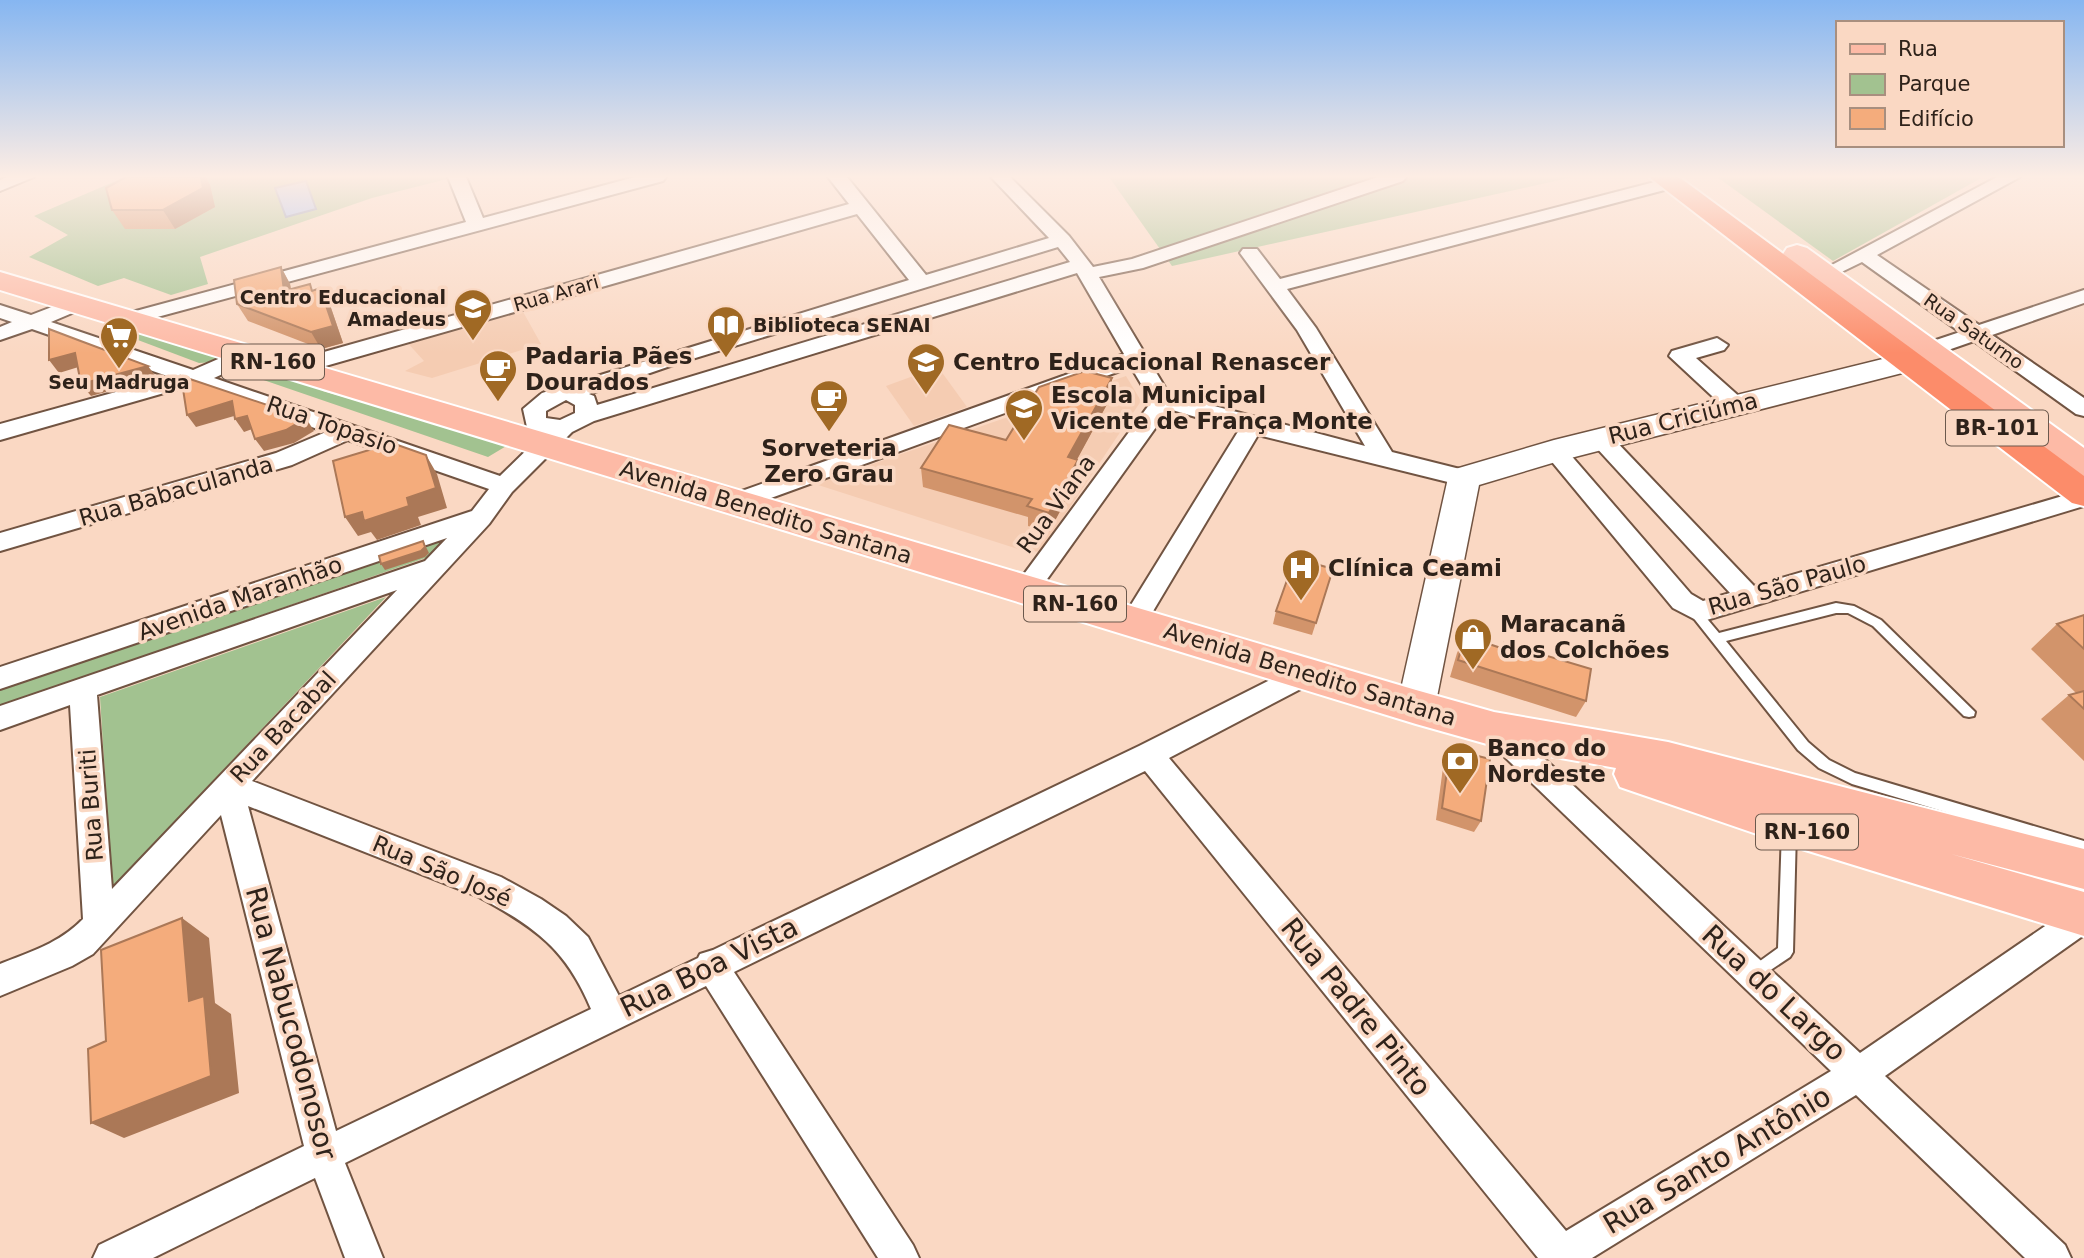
<svg xmlns="http://www.w3.org/2000/svg" width="2084" height="1258" viewBox="0 0 2084 1258" font-family="'DejaVu Sans',sans-serif">
<style>
.built{fill:#f5ccb2}
.green{fill:#a2c290}
.water{fill:#94bafe;stroke:#758cba;stroke-width:2}
.lines{fill:none;stroke-linecap:round;stroke-linejoin:round}
.lane-casing{stroke:#715442;stroke-width:4}
.street-casing{stroke:#715442;stroke-width:4}
.secondary-casing{stroke:#715442;stroke-width:3}
.primary-casing{stroke:#fff;stroke-width:4}
.highway-casing{stroke:#fff;stroke-width:4}
.lane{fill:#fff;fill-rule:evenodd}
.street{fill:#fff;fill-rule:evenodd}
.secondary{fill:#fff;fill-rule:evenodd}
.primary{fill:#fdbaa6;fill-rule:evenodd}
.highway{fill:#fc8c6a;fill-rule:evenodd}
.wall{fill:#d2946b}
.shaded-wall{fill:#ab7857}
.building{fill:#f4ac7c;stroke:#ab7857;stroke-width:2}
.labels{text-anchor:middle;dominant-baseline:central;stroke-width:7;stroke-linejoin:round;paint-order:stroke}
.far-street-label{font-size:19px;fill:#2e221a;stroke:#fad8c3}
.far-poi-label{font-size:19px;font-weight:bold;fill:#2e221a;stroke:#fad8c3;text-anchor:end}
.shield{fill:#fad8c3;stroke:#6b594d;stroke-width:2}
.shield-label{font-size:21px;font-weight:bold;fill:#2e221a}
.poi-label{font-size:23px;font-weight:bold;fill:#2e221a;stroke:#fad8c3;text-anchor:start}
.street-label{font-size:23px;fill:#2e221a;stroke:#fad8c3}
.near-street-label{font-size:28px;fill:#2e221a;stroke:#fad8c3}
</style>
<rect width="100%" height="100%" fill="#fad8c3"/>
<!-- built -->
<g class="built">
<path d="M521 308 541 344 432 378 405 371 424 361 405 340Z"/>
<path d="M938 367 967 407 914 426 886 386Z"/>
<path d="M1126 376 1141 401 1040 552 1021 550 815 484Z"/>
</g>
<!-- green -->
<g class="green">
<path d="M125 177H450L451 178 372 198 200 257 208 284 171 295 124 278 98 286 29 257 68 235 34 216Z"/>
<path d="M1109 177H1573L1172 266Z"/>
<path d="M1717 177H1983L1833 261Z"/>
<path d="M109 320 227 352 214 362 199 363 106 328Z"/>
<path d="M252 365 294 372 323 391 413 417 458 423 508 445 488 457 240 372Z"/>
<path d="M441 540 445 547 437 554 0 706V689Z"/>
<path d="M386 597 112 888 100 697Z"/>
</g>
<!-- water -->
<path class="water" d="M306 181 316 209 286 217 275 188Z"/>
<g class="lines">
<defs>
<g id="lane">
<path d="M1836 603 1854 606 1881 620 1975 712 1974 716 1969 717 1964 716 1873 626 1848 613H1836L1726 641 1808 742 1829 760 1855 773 2084 841V853L1852 784 1819 768 1798 750 1688 611 1694 606 1698 608 1719 633Z"/>
<path d="M1789 824 1794 826 1796 830 1793 952 1790 957 1754 981 1749 979 1746 974 1749 969 1778 948 1782 830 1784 826Z"/>
</g>
<g id="street">
<path d="M7 177H34L0 191V180Z"/>
<path d="M448 177H466L483 218 635 177H666L663 181 135 323H121L118 319 121 315 466 222Z"/>
<path d="M828 177H847L926 275 1049 238 991 177H1010L1069 236 1093 267 1132 259 1378 177H1406L1403 181 1143 268 1099 277 1169 394 1365 446 1297 330 1240 253 1243 249H1257L1280 279 1670 178 1679 183 1676 187 1287 289 1316 328 1392 452 1472 472 1476 478 1472 484 1464 486 1258 435 1143 628 1134 631 1125 628 1121 621 1239 430 1169 409 1035 596 1026 599 1017 596 1013 589 1149 405 1150 399 1131 367 741 509 733 511 725 509 721 503 725 497 1124 354 1077 273 594 421 572 432 512 492 489 524 252 781 501 877 541 899 566 916 588 937 619 996 698 958 700 954 713 950 1139 746 1304 663 1314 666 1318 674 1314 682 1169 758 1566 1231 1831 1071 1484 737 1480 729 1484 721 1494 717 1504 721 1860 1053 2073 907 2084 902V935L1885 1076 2065 1245 2071 1258H2025L1856 1095 1592 1258H1538L1145 771 734 972 913 1245 919 1258H878L706 986 345 1163 383 1258H345L315 1178 153 1258H93L99 1245 304 1146 221 815 93 954 72 966 0 996V964C30 952 60 943 83 919L70 705 0 730V706L425 561 447 538 0 689V667L472 511 489 489 348 440 292 465 0 551V533L276 453 326 432 192 385 0 440V424L170 377 32 329 0 340V327L12 322 0 318V305L31 315 70 300H84L87 304 84 308 51 322 193 370 241 349H255L259 354 255 359 214 378 500 476 543 434 527 427 523 409 542 393 909 280 857 214 301 373H285L282 368 285 363 849 204ZM1058 247 1070 262 597 405 594 396 589 394 679 363ZM566 400 575 405V413L560 420 546 418V411ZM397 590 112 889 97 695ZM248 806 479 897C535 927 566 949 591 1009L336 1131Z"/>
<path d="M1997 177H2020L1877 255 1979 325 2084 290V303L1992 335 2084 398V416L2076 414 1974 341 1928 357 1921 355 1917 350 1921 345 1960 332 1862 262 1825 280 1815 274Z"/>
<path d="M1717 338 1728 345 1724 350 1696 358 1742 399 1745 404 1742 409H1726L1669 356 1672 351Z"/>
<path d="M1601 431 1609 434 1754 586 2083 490 2084 506 1700 622 1673 608 1543 451 1546 445H1562L1691 594 1703 601 1730 593 1593 444 1590 439 1593 434Z"/>
</g>
<path id="secondary" d="M1903 354 1914 356 1918 363 1914 370 1559 461 1479 485 1435 707 1430 718 1416 723 1402 718 1397 707 1448 478 1452 470 1554 440Z"/>
<g id="primary">
<path d="M1797 245 1807 248 2084 448V477L2072 473 1787 260 1783 254 1787 248Z"/>
<path d="M0 272 1416 690 1494 712 1668 742 2084 849V889L1951 854 2084 892V936L1789 845 1620 787 1614 774 1616 768 1494 746 1416 724 0 290Z"/>
</g>
<path id="highway" d="M1649 177H1679L2084 476V506L2072 503Z"/>
</defs>
<!-- lane casing -->
<use href="#lane" class="lane-casing"/>
<!-- street casing -->
<use href="#street" class="street-casing"/>
<!-- secondary casing -->
<use href="#secondary" class="secondary-casing"/>
<!-- primary casing -->
<use href="#primary" class="primary-casing"/>
<!-- highway casing -->
<use href="#highway" class="highway-casing"/>
<!-- lane -->
<use href="#lane" class="lane"/>
<!-- street -->
<use href="#street" class="street"/>
<!-- secondary -->
<use href="#secondary" class="secondary"/>
<!-- primary -->
<use href="#primary" class="primary"/>
<!-- highway -->
<use href="#highway" class="highway"/>
</g>
<!-- wall -->
<g class="wall">
<path d="M126 177H206L210 185 215 207 175 229H125L112 210Z"/>
<path d="M281 267 290 284 291 289 313 290 330 305 343 343 321 349 248 321 237 304Z"/>
<path d="M1112 378 1111 397 1077 459V479L1049 532 1028 526V517L923 487 921 468 1006 440Z"/>
<path d="M1333 569 1312 635 1273 624 1276 611Z"/>
<path d="M2084 615V761L2041 719 2069 695 2076 693 2031 649 2057 624Z"/>
<path d="M1465 636 1501 648 1504 643 1586 701 1576 717 1450 677 1457 653Z"/>
<path d="M1450 749 1481 821 1474 832 1436 820 1444 760Z"/>
</g>
<!-- shaded-wall -->
<g class="shaded-wall">
<path d="M201 177H206L210 185 215 207 175 229 163 210Z"/>
<path d="M281 267 290 284 294 307 284 291Z"/>
<path d="M320 288 330 305 343 343 321 349 311 332Z"/>
<path d="M75 353 85 365 59 373 49 360Z"/>
<path d="M148 366 157 378 91 396 81 384Z"/>
<path d="M1112 378 1111 397 1068 476V457Z"/>
<path d="M232 401 241 414 196 427 187 415Z"/>
<path d="M247 416 255 428 244 432 235 419Z"/>
<path d="M306 418 314 431 294 443 264 451 255 439Z"/>
<path d="M426 455 437 474 447 508 418 517 421 525 377 540 371 532 358 536 345 517 407 498Z"/>
<path d="M1078 460 1077 479 1049 532V513Z"/>
<path d="M423 541 429 553 425 557 385 570 381 564Z"/>
<path d="M182 918 209 938 215 1003 231 1014 239 1093 124 1138 91 1123 189 1001Z"/>
</g>
<!-- building -->
<g class="building">
<path d="M126 177H201L203 188 163 210H112L106 188Z"/>
<path d="M281 267 284 291 310 284 312 291 320 288 333 326 311 332 237 304 234 280Z"/>
<path d="M49 329 78 340 148 366 81 384 75 353 49 360Z"/>
<path d="M1085 371 1112 378 1068 457 1078 460 1049 513 1027 506 1032 499 921 468 949 425 1006 440 1039 387Z"/>
<path d="M181 376 306 418 286 430 255 439 247 416 235 419 232 401 187 415Z"/>
<path d="M392 443 426 455 436 488 407 498 409 506 364 521 362 512 345 517 333 461Z"/>
<path d="M423 541 425 547 421 551 381 564 379 556Z"/>
<path d="M1295 558 1333 569 1316 623 1276 611Z"/>
<path d="M2084 615V649L2057 624Z"/>
<path d="M1465 636 1504 649V643L1591 669 1586 701 1458 660Z"/>
<path d="M2084 691V709L2069 695Z"/>
<path d="M1450 749 1490 759 1481 821 1442 808Z"/>
<path d="M182 918 189 1001 204 996 211 1076 91 1123 88 1049 106 1041 101 950Z"/>
</g>
<!-- sky -->
<linearGradient id="sky" x2="0" y2="1"><stop stop-color="#86b6f1"/><stop offset="0.5" stop-color="#fdede4"/><stop offset="1" stop-color="#fdede4" stop-opacity="0"/></linearGradient>
<rect width="2084" height="353" fill="url(#sky)"/>
<!-- icons -->
<defs>
<symbol id="school-pin" viewBox="-11 -11 22 30"><path d="M0 17L-7.5 6A9.5 9.5 0 1 1 7.5 6Z" fill="#a06924" stroke="#fad8c3"/><path d="M0-5L7-2L0 1L-7-2ZM-4 1L0 2.5L4 1V4Q0 6-4 4Z" fill="#fff"/></symbol>
<symbol id="library-pin" viewBox="-11 -11 22 30"><path d="M0 17L-7.5 6A9.5 9.5 0 1 1 7.5 6Z" fill="#a06924" stroke="#fad8c3"/><path d="M-6-4Q-3-5.5-.7-3.5V5Q-3 3-6 4ZM6-4Q3-5.5 .7-3.5V5Q3 3 6 4Z" fill="#fff"/></symbol>
<symbol id="supermarket-pin" viewBox="-11 -11 22 30"><path d="M0 17L-7.5 6A9.5 9.5 0 1 1 7.5 6Z" fill="#a06924" stroke="#fad8c3"/><path d="M-6-5.5h2.5l.6 2H6L4.5 2H-2.5L-4.4-4H-6ZM-1.5 3.2a1.3 1.3 0 1 0 .1 0ZM3 3.2a1.3 1.3 0 1 0 .1 0Z" fill="#fff"/></symbol>
<symbol id="cafe-pin" viewBox="-11 -11 22 30"><path d="M0 17L-7.5 6A9.5 9.5 0 1 1 7.5 6Z" fill="#a06924" stroke="#fad8c3"/><path d="M-5.5-4.5H6V0H3Q3 3.5 0 3.5H-2.5Q-5.5 3.5-5.5 0ZM3-3.2v2h1.7v-2ZM-6 4.5H4V6H-6Z" fill="#fff"/></symbol>
<symbol id="hospital-pin" viewBox="-11 -11 22 30"><path d="M0 17L-7.5 6A9.5 9.5 0 1 1 7.5 6Z" fill="#a06924" stroke="#fad8c3"/><path d="M-5-5h3v3.5h4V-5h3V5h-3V1.5h-4V5h-3Z" fill="#fff"/></symbol>
<symbol id="shop-pin" viewBox="-11 -11 22 30"><path d="M0 17L-7.5 6A9.5 9.5 0 1 1 7.5 6Z" fill="#a06924" stroke="#fad8c3"/><path d="M-5-2.5h2.3a2.7 3.5 0 0 1 5.4 0H5L5.5 6h-11ZM-1.5-2.5h3a1.5 2.3 0 0 0-3 0Z" fill="#fff"/></symbol>
<symbol id="bank-pin" viewBox="-11 -11 22 30"><path d="M0 17L-7.5 6A9.5 9.5 0 1 1 7.5 6Z" fill="#a06924" stroke="#fad8c3"/><path d="M-6-4H6V4H-6ZM0-2.3a2.3 2.3 0 1 0 0 4.6a2.3 2.3 0 1 0 0-4.6Z" fill="#fff"/></symbol>
</defs>
<g fill-rule="evenodd">
<use href="#school-pin" x="451" y="286" width="44" height="60"/>
<use href="#library-pin" x="704" y="303" width="44" height="60"/>
<use href="#supermarket-pin" x="97" y="314" width="44" height="60"/>
<use href="#school-pin" x="904" y="340" width="44" height="60"/>
<use href="#cafe-pin" x="476" y="347" width="44" height="60"/>
<use href="#cafe-pin" x="807" y="377" width="44" height="60"/>
<use href="#school-pin" x="1002" y="386" width="44" height="60"/>
<use href="#hospital-pin" x="1279" y="546" width="44" height="60"/>
<use href="#shop-pin" x="1451" y="615" width="44" height="60"/>
<use href="#bank-pin" x="1438" y="739" width="44" height="60"/>
</g>
<g class="labels">
<!-- far-street labels -->
<g class="far-street-label">
<text transform="translate(556 293) rotate(-16)">Rua Arari</text>
<text transform="translate(1974 331) rotate(35)">Rua Saturno</text>
</g>
<!-- far-poi labels -->
<g class="far-poi-label">
<text x="446" y="297">Centro Educacional<tspan x="446" dy="22">Amadeus</tspan></text>
<text x="753" y="325" text-anchor="start">Biblioteca SENAI</text>
<text x="119" y="382" text-anchor="middle">Seu Madruga</text>
</g>
<!-- shield labels -->
<g class="shield">
<rect x="222" y="344.5" width="102" height="35" rx="5"/>
<rect x="1946" y="410.5" width="102" height="35" rx="5"/>
<rect x="1024" y="586.5" width="102" height="35" rx="5"/>
<rect x="1756" y="814.5" width="102" height="35" rx="5"/>
</g>
<g class="shield-label">
<text x="273" y="362">RN-160</text>
<text x="1997" y="428">BR-101</text>
<text x="1075" y="604">RN-160</text>
<text x="1807" y="832">RN-160</text>
</g>
<!-- poi labels -->
<g class="poi-label">
<text x="525" y="356">Padaria Pães<tspan x="525" dy="26">Dourados</tspan></text>
<text x="953" y="362">Centro Educacional Renascer</text>
<text x="1051" y="395">Escola Municipal<tspan x="1051" dy="26">Vicente de França Monte</tspan></text>
<text x="829" y="448" text-anchor="middle">Sorveteria<tspan x="829" dy="26">Zero Grau</tspan></text>
<text x="1328" y="568">Clínica Ceami</text>
<text x="1500" y="624">Maracanã<tspan x="1500" dy="26">dos Colchões</tspan></text>
<text x="1487" y="748">Banco do<tspan x="1487" dy="26">Nordeste</tspan></text>
</g>
<!-- street labels -->
<g class="street-label">
<text transform="translate(1683 418) rotate(-14)">Rua Criciúma</text>
<text transform="translate(332 425) rotate(19)">Rua Topasio</text>
<text transform="translate(176 491) rotate(-16)">Rua Babaculanda</text>
<text transform="translate(1056 504) rotate(-54)">Rua Viana</text>
<text transform="translate(766 512) rotate(17)">Avenida Benedito Santana</text>
<text transform="translate(1787 585) rotate(-16)">Rua São Paulo</text>
<text transform="translate(240 598) rotate(-19)">Avenida Maranhão</text>
<text transform="translate(1310 674) rotate(17)">Avenida Benedito Santana</text>
<text transform="translate(283 727) rotate(-47)">Rua Bacabal</text>
<text transform="translate(91 805) rotate(-94)">Rua Buriti</text>
<text transform="translate(442 871) rotate(23)">Rua São José</text>
</g>
<!-- near-street labels -->
<g class="near-street-label">
<text transform="translate(709 967) rotate(-26)">Rua Boa Vista</text>
<text transform="translate(1774 993) rotate(43)">Rua do Largo</text>
<text transform="translate(1356 1007) rotate(51)">Rua Padre Pinto</text>
<text transform="translate(291 1023) rotate(75)">Rua Nabucodonosor</text>
<text transform="translate(1717 1160) rotate(-31)">Rua Santo Antônio</text>
</g>
</g>
<!-- legend -->
<rect x="1836" y="21" width="228" height="126" fill="#fad8c3" stroke="#a88f7f" stroke-width="2"/>
<rect x="1850" y="44" width="35" height="10" fill="#fdbaa6" stroke="#a88f7f" stroke-width="2"/>
<text x="1898" y="56" font-size="21" fill="#2e221a">Rua</text>
<rect x="1850" y="74" width="35" height="21" fill="#a2c290" stroke="#a88f7f" stroke-width="2"/>
<text x="1898" y="91" font-size="21" fill="#2e221a">Parque</text>
<rect x="1850" y="108" width="35" height="21" fill="#f4ac7c" stroke="#a88f7f" stroke-width="2"/>
<text x="1898" y="126" font-size="21" fill="#2e221a">Edifício</text>
</svg>
